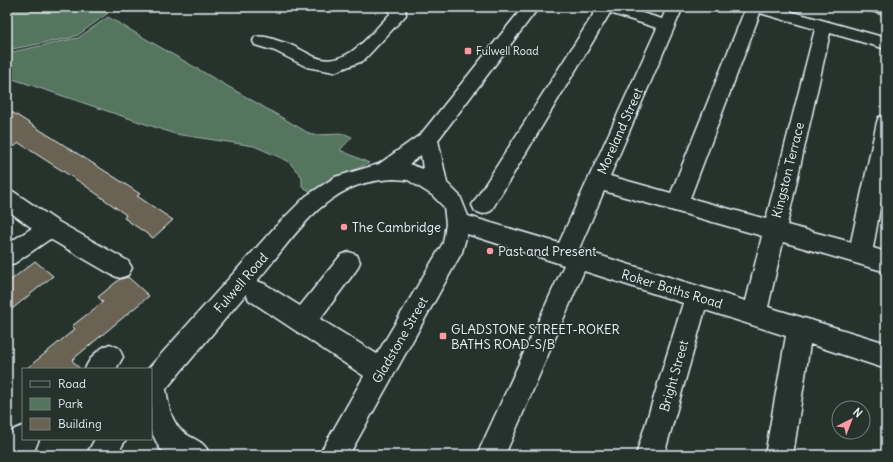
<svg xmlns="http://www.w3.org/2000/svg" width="893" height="462" viewBox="0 0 893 462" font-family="Delius,sans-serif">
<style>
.green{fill:#55745e;stroke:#9eb2ab}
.building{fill:#6b6453;stroke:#e8f1f8}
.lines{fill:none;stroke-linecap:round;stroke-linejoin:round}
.minor-casing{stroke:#e8f1f8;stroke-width:3}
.minor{fill:#26332d;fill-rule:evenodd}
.poi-dot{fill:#ff9aa2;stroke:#26332d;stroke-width:1.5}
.labels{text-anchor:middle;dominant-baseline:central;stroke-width:3;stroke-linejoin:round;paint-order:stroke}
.far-poi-label{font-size:11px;fill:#e8f1f8;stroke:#26332d;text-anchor:start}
.street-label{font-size:13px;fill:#e8f1f8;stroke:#26332d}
.poi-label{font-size:13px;fill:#e8f1f8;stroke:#26332d;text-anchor:start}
</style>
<rect width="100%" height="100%" fill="#26332d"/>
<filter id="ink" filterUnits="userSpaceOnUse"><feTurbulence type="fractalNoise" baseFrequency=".025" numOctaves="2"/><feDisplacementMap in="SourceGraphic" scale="8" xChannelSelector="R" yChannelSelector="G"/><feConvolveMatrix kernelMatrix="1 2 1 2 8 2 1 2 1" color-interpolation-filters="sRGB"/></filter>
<g filter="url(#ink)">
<!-- green -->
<g class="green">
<path d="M7 7H98L108 13 78 35 70 38 7 50Z"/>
<path d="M108 17 312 135 345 134 352 137 340 150 369 163 310 192 302 186V177L288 161 254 146 175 134 7 77V53L78 38Z"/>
</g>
<!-- building -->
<g class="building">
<path d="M7 109 116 178 140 194 137 196 173 220 153 238 124 218 126 215 83 184 19 143 7 152Z"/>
<path d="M35 261 53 276 7 313V283Z"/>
<path d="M128 277 149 296 72 360 80 369H26L75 329 72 326 103 302 98 297 120 279Z"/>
</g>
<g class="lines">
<defs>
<g id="minor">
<path d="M389 7H405L406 15 363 61 334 72 307 67 275 51 255 45 253 41 255 37C264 35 273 39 282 42 294 45 304 52 315 57 346 70 371 33 390 14Z"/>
<path d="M523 7H539L438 140 447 183 460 196 468 216 559 243 657 28 610 13 491 211 483 214 475 211 472 205 598 7H623L662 19 667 7H683L610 176 671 193 746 7H775L886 38V49L830 33 787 225 851 242 877 122 879 117 886 115V174L873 248 886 252V272L783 242 768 307 886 343V369L810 344 793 455H765L786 336 705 310 664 455H636L683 303 584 271 505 455H477L564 265 467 234 462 252 349 455H319L364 376 249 300 246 294 166 389C168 402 170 419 180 429 192 441 203 438 210 455H170L160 449 151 431V369H148L274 228 306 196 335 177 379 164 421 134ZM760 13 815 29 766 219 690 198ZM421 155 423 169 409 164ZM393 179 408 180 432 195 444 207 446 224 443 243 377 354 320 319 357 269 360 262 357 255 349 252 341 255 300 306 265 284 257 281C284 250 310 207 349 189 363 182 378 180 393 179ZM604 191 762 236 746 301 579 249Z"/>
<path d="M866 7H886V15L868 10Z"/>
<path d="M7 189 14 192 57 221 128 261 132 268 128 275 120 278 112 275 50 239 15 263 7 266V244L32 228 7 210Z"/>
<path d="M110 344 119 348 123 357 116 369H85C90 357 98 349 110 344Z"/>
<path d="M23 426V439H39L35 449 28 455H7V437L15 429Z"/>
<path d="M95 439H126L117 455H86Z"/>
</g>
</defs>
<!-- minor casing -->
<use href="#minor" class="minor-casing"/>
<!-- minor -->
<use href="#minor" class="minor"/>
</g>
</g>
<!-- markers -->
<g class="poi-dot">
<rect x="464" y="47" width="8" height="8" rx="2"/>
<circle cx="344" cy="227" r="4"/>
<circle cx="490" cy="251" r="4"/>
<rect x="439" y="332" width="8" height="8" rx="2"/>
</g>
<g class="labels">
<!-- far-poi labels -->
<g class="far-poi-label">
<text x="476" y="51">Fulwell Road</text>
</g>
<!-- street labels -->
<g class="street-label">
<text transform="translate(620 131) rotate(-66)">Moreland Street</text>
<text transform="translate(788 170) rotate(-76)">Kingston Terrace</text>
<text transform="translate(241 283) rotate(-49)">Fulwell Road</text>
<text transform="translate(672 289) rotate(17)">Roker Baths Road</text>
<text transform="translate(400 340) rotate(-60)">Gladstone Street</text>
<text transform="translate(674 376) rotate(-74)">Bright Street</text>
</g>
<!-- poi labels -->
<g class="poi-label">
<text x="352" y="227">The Cambridge</text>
<text x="498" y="251">Past and Present</text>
<text x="451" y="329">GLADSTONE STREET-ROKER<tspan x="451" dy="15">BATHS ROAD-S/B</tspan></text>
</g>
</g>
<!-- margin -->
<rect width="893" height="462" fill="none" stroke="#26332d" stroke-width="24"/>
<rect x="12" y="12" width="869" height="438" fill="none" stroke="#e8f1f8" stroke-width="1.5" filter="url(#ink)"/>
<!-- legend -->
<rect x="22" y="368" width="130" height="72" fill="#26332d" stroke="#747f7e"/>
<rect x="30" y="381" width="20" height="6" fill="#26332d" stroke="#747f7e"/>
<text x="58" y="388" font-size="12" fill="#e8f1f8">Road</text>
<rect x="30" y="398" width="20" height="12" fill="#55745e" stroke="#747f7e"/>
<text x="58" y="408" font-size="12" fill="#e8f1f8">Park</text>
<rect x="30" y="418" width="20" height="12" fill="#6b6453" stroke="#747f7e"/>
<text x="58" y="428" font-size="12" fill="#e8f1f8">Building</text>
<!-- north arrow -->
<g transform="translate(851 420) rotate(42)"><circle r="19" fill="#26332d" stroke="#747f7e"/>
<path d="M0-3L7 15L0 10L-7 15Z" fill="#ff9aa2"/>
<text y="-6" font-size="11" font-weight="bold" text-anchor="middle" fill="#e8f1f8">N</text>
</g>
</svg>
